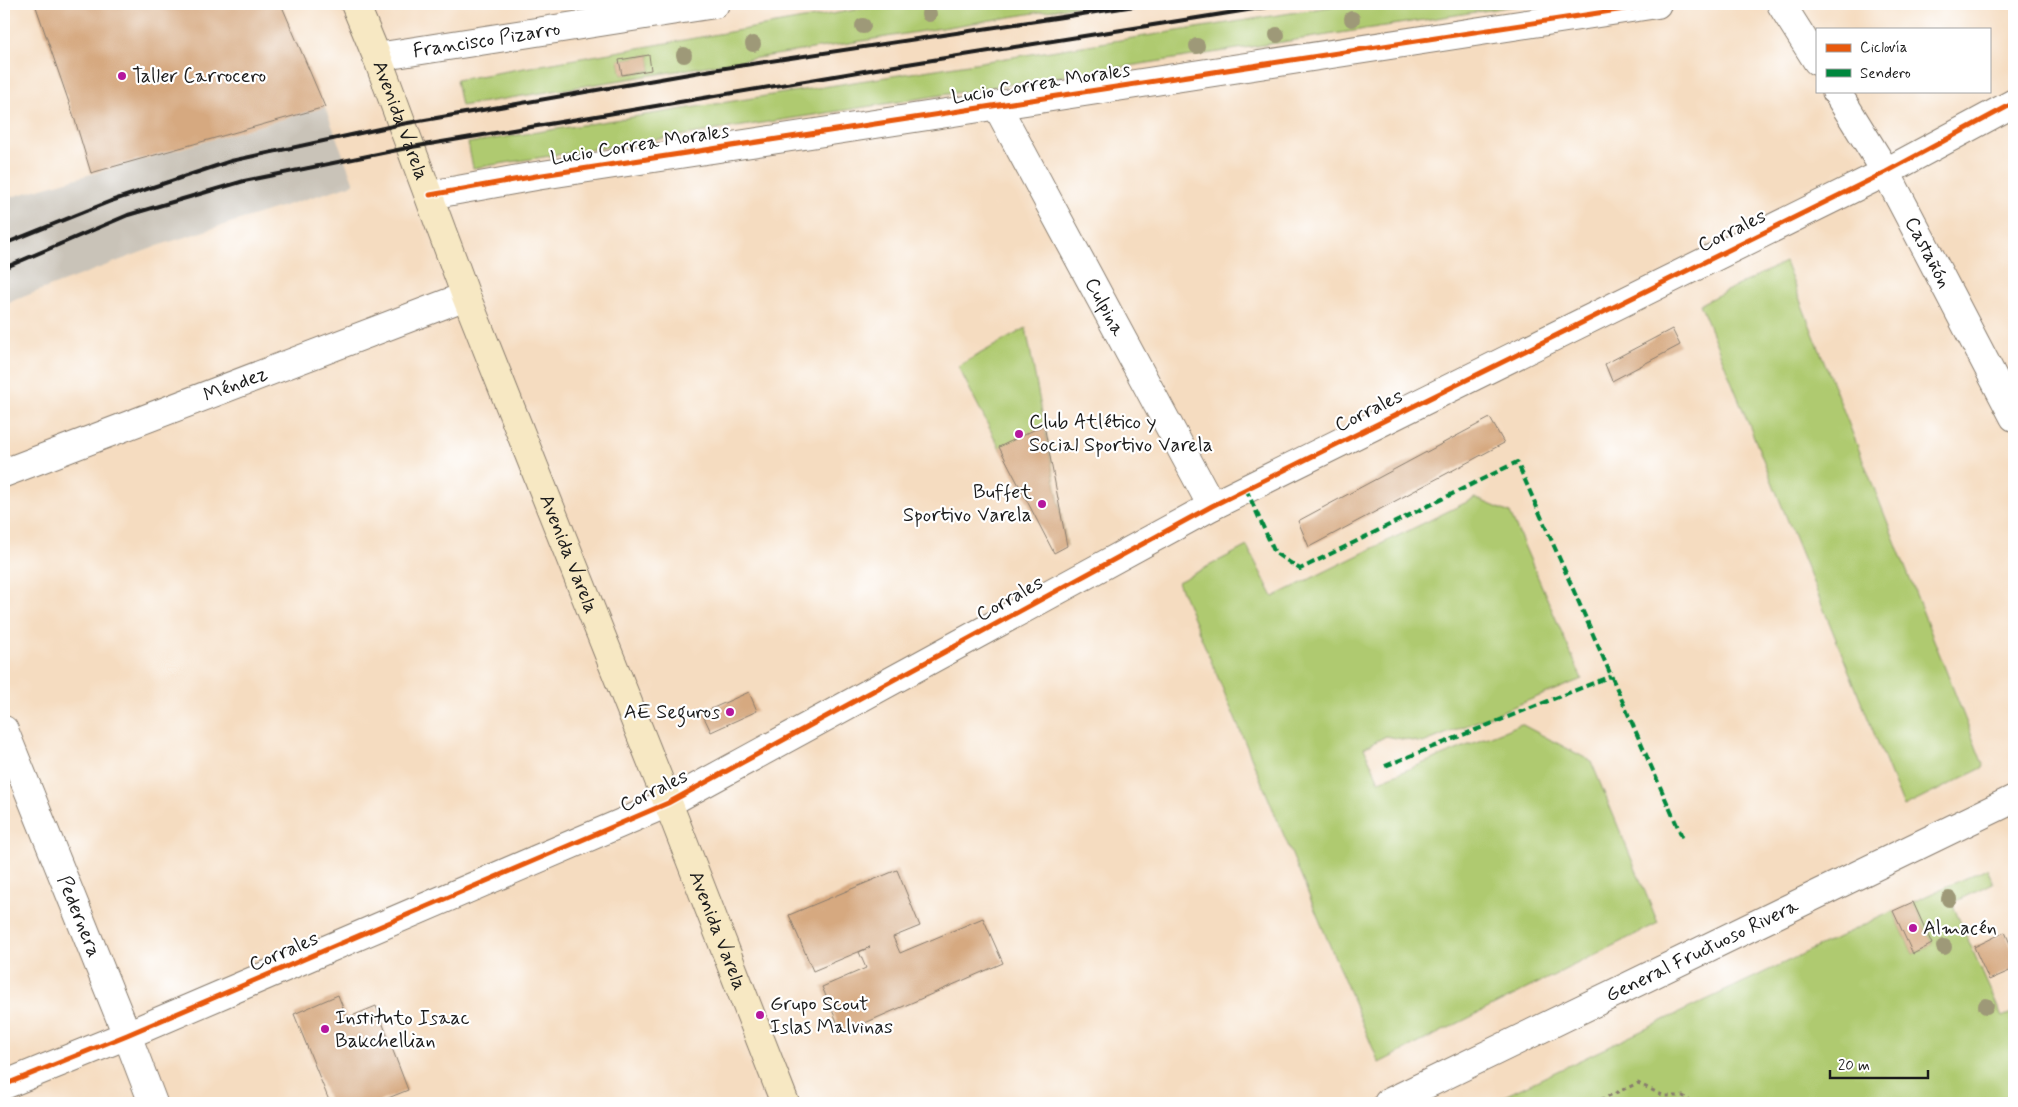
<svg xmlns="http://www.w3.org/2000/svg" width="2018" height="1107" viewBox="0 0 2018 1107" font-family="Mynerve,sans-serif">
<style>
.industrial{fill:#c9c3b8}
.green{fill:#afca70;stroke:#667346;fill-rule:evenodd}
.building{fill:#d6a980}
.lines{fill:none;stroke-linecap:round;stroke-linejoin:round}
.minor-casing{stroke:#887c6e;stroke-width:30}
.secondary-casing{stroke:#887c6e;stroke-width:30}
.path{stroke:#887c6e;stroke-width:3;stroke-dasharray:4 4;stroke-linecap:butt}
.minor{stroke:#fff;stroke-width:28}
.secondary{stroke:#f7e8c3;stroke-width:28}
.rail{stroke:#1c1c1c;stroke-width:4}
.quiet{stroke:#00873e;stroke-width:4;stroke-dasharray:8 4;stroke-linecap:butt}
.cycleway-casing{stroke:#fff;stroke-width:8}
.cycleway{stroke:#e8590c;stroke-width:5}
.tree{fill:#9e9978}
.poi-dot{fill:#b5179e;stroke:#fff;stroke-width:2}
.labels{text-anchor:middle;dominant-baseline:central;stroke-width:4.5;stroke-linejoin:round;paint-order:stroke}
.street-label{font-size:20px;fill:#1c1c1c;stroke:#fff}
.poi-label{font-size:20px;fill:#1c1c1c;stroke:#fff;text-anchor:start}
</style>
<rect width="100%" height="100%" fill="#fff"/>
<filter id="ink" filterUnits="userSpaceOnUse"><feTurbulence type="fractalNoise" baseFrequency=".02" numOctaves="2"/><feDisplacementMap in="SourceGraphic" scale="10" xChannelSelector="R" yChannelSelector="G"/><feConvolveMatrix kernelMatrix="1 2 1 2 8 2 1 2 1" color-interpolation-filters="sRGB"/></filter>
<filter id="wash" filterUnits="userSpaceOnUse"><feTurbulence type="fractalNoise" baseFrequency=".0096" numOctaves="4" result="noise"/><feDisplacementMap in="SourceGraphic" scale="20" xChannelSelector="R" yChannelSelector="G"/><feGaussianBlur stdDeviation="1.12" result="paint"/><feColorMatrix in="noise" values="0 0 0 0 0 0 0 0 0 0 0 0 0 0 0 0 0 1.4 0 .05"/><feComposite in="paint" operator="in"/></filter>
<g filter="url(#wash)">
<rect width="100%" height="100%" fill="#f5dcc0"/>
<!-- industrial -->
<path class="industrial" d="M325 107 354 184 163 244 4 304V199Z"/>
<!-- green -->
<g class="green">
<path d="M889 4H1090L461 106 456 80ZM649 55 651 70 622 75 619 60Z"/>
<path d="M1348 4H1527L473 168 468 143Z"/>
<path d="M1785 262 1984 767 1904 807 1700 304Z"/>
<path d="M1026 328 1067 546 999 447 958 366Z"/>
<path d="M1475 498 1510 513 1582 679 1423 743 1386 736 1364 748 1379 781 1521 724 1591 761 1658 923 1379 1063 1178 582 1247 546 1273 597Z"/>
<path d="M1987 868 1993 883 1952 903 2002 1017 2014 1012V1103H1490L1893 911 1913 954 1932 944 1913 902Z"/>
</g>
<g id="blocks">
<!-- building -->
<g class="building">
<path d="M35 4H281L325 107 91 173 74 117Z"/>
<path d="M649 55 651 70 622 75 619 60Z"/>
<path d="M1672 329 1680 345 1612 381 1605 364Z"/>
<path d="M1490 418 1504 443 1309 547 1298 521Z"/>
<path d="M1044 425 1067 546 1054 553 999 447Z"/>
<path d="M749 692 757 711 711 732 702 713Z"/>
<path d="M897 870 920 926 893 937 900 953 983 918 1003 963 842 1033 822 987 866 968 859 952 870 947 813 971 789 915Z"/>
<path d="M1913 902 1932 944 1913 954 1893 911Z"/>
<path d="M2005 932 2014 953V969L1989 980 1974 947Z"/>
<path d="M338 995 347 1018 376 1006 408 1090 376 1103H330L294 1014Z"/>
</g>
</g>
</g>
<g filter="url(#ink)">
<use href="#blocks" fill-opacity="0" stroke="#887c6e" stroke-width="1"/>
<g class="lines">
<defs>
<g id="minor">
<path d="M1781 4 1817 61"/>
<path id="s1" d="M377 57 715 4"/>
<path id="s2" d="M1836 91 1886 172 2014 417"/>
<path id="s3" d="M997 106 1212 506"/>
<path d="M430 195 536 176 1657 4"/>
<path id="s4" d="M4 473 466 296"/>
<path id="s5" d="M4 730 127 1035 153 1103"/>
<path d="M4 1085 127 1035 668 803 1212 506 1886 172 2014 103"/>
<path id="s6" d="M1388 1103 2014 799"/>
</g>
<g id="secondary">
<path id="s7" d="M355 4 377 57 466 296 668 803 785 1103"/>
</g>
</defs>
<!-- minor casing -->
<use href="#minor" class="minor-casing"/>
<!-- secondary casing -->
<use href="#secondary" class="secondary-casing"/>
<!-- path -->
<path class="path" d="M1593 1103 1638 1083 1664 1096H1683L1693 1103"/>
<!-- minor -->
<use href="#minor" class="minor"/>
<!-- secondary -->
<use href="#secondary" class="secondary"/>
<!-- rail -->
<g class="rail">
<path d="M4 244 111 201 231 161 402 124 712 70 1148 4"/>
<path d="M4 268 128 215 244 181 412 147 876 69 1285 4"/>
</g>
<!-- quiet -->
<g class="quiet">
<path d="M1246 489 1275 553 1300 569 1517 462 1684 841"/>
<path d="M1385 766 1611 676"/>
</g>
<defs>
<g id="cycleway">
<path d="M430 195 536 176 1657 4"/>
<path d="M4 1085 127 1035 668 803 1212 506 1886 172 2014 103"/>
</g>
</defs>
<!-- cycleway casing -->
<use href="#cycleway" class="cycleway-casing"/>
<!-- cycleway -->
<use href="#cycleway" class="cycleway"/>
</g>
<!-- trees -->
<g class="tree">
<circle cx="929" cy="14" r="8"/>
<circle cx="1352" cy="19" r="8"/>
<circle cx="863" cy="26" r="8"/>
<circle cx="1277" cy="35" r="8"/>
<circle cx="753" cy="44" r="8"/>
<circle cx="1197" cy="46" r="8"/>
<circle cx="684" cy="55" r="8"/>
<circle cx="1949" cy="899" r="8"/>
<circle cx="1944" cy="947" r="8"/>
<circle cx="1986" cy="1006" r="8"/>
</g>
</g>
<!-- markers -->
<g class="poi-dot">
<circle cx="122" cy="76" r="5"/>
<circle cx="1019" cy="434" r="5"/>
<circle cx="1042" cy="504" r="5"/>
<circle cx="730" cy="712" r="5"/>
<circle cx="1913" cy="928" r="5"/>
<circle cx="760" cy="1015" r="5"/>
<circle cx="325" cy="1029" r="5"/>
</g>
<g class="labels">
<!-- street labels -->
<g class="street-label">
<text stroke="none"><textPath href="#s1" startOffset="111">Francisco Pizarro</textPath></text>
<text transform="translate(1041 84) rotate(-9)">Lucio Correa Morales</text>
<text stroke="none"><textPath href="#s7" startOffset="125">Avenida Varela</textPath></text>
<text transform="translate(640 145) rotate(-9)">Lucio Correa Morales</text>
<text transform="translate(1732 231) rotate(-26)">Corrales</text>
<text stroke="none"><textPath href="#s2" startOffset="186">Castañón</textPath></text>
<text stroke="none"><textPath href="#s3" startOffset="228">Culpina</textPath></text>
<text stroke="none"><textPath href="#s4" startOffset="248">Méndez</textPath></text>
<text transform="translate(1369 411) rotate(-26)">Corrales</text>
<text stroke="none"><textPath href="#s7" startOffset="590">Avenida Varela</textPath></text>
<text transform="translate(1010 599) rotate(-29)">Corrales</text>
<text transform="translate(654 791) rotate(-26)">Corrales</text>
<text stroke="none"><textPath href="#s5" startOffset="201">Pedernera</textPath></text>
<text stroke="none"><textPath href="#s7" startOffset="995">Avenida Varela</textPath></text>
<text stroke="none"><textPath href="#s6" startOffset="349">General Fructuoso Rivera</textPath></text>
<text transform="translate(284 952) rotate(-23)">Corrales</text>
</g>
<!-- poi labels -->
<g class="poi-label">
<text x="132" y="76">Taller Carrocero</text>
<text x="1029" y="422">Club Atlético y<tspan x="1029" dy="23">Social Sportivo Varela</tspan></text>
<text x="1032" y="492" text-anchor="end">Buffet<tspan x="1032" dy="23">Sportivo Varela</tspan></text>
<text x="720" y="712" text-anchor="end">AE Seguros</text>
<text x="1923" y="928">Almacén</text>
<text x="770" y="1004">Grupo Scout<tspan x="770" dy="23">Islas Malvinas</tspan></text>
<text x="335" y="1018">Instituto Isaac<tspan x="335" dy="23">Bakchellian</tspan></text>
</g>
</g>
<!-- margin -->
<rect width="2018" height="1107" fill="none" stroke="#fff" stroke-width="20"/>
<!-- legend -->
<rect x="1816" y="28" width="175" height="65" fill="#ffffff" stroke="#a4a4a4"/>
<rect x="1826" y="44" width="25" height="8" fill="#e8590c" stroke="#a4a4a4"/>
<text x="1860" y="52" font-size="15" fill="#1c1c1c">Ciclovía</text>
<rect x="1826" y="69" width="25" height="8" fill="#00873e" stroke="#a4a4a4"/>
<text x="1860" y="78" font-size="15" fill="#1c1c1c">Sendero</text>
<!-- scale -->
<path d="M1830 1070v8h98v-8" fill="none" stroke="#1c1c1c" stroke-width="2.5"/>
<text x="1838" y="1070" font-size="15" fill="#1c1c1c" stroke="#ffffff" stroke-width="4" paint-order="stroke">20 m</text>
</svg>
